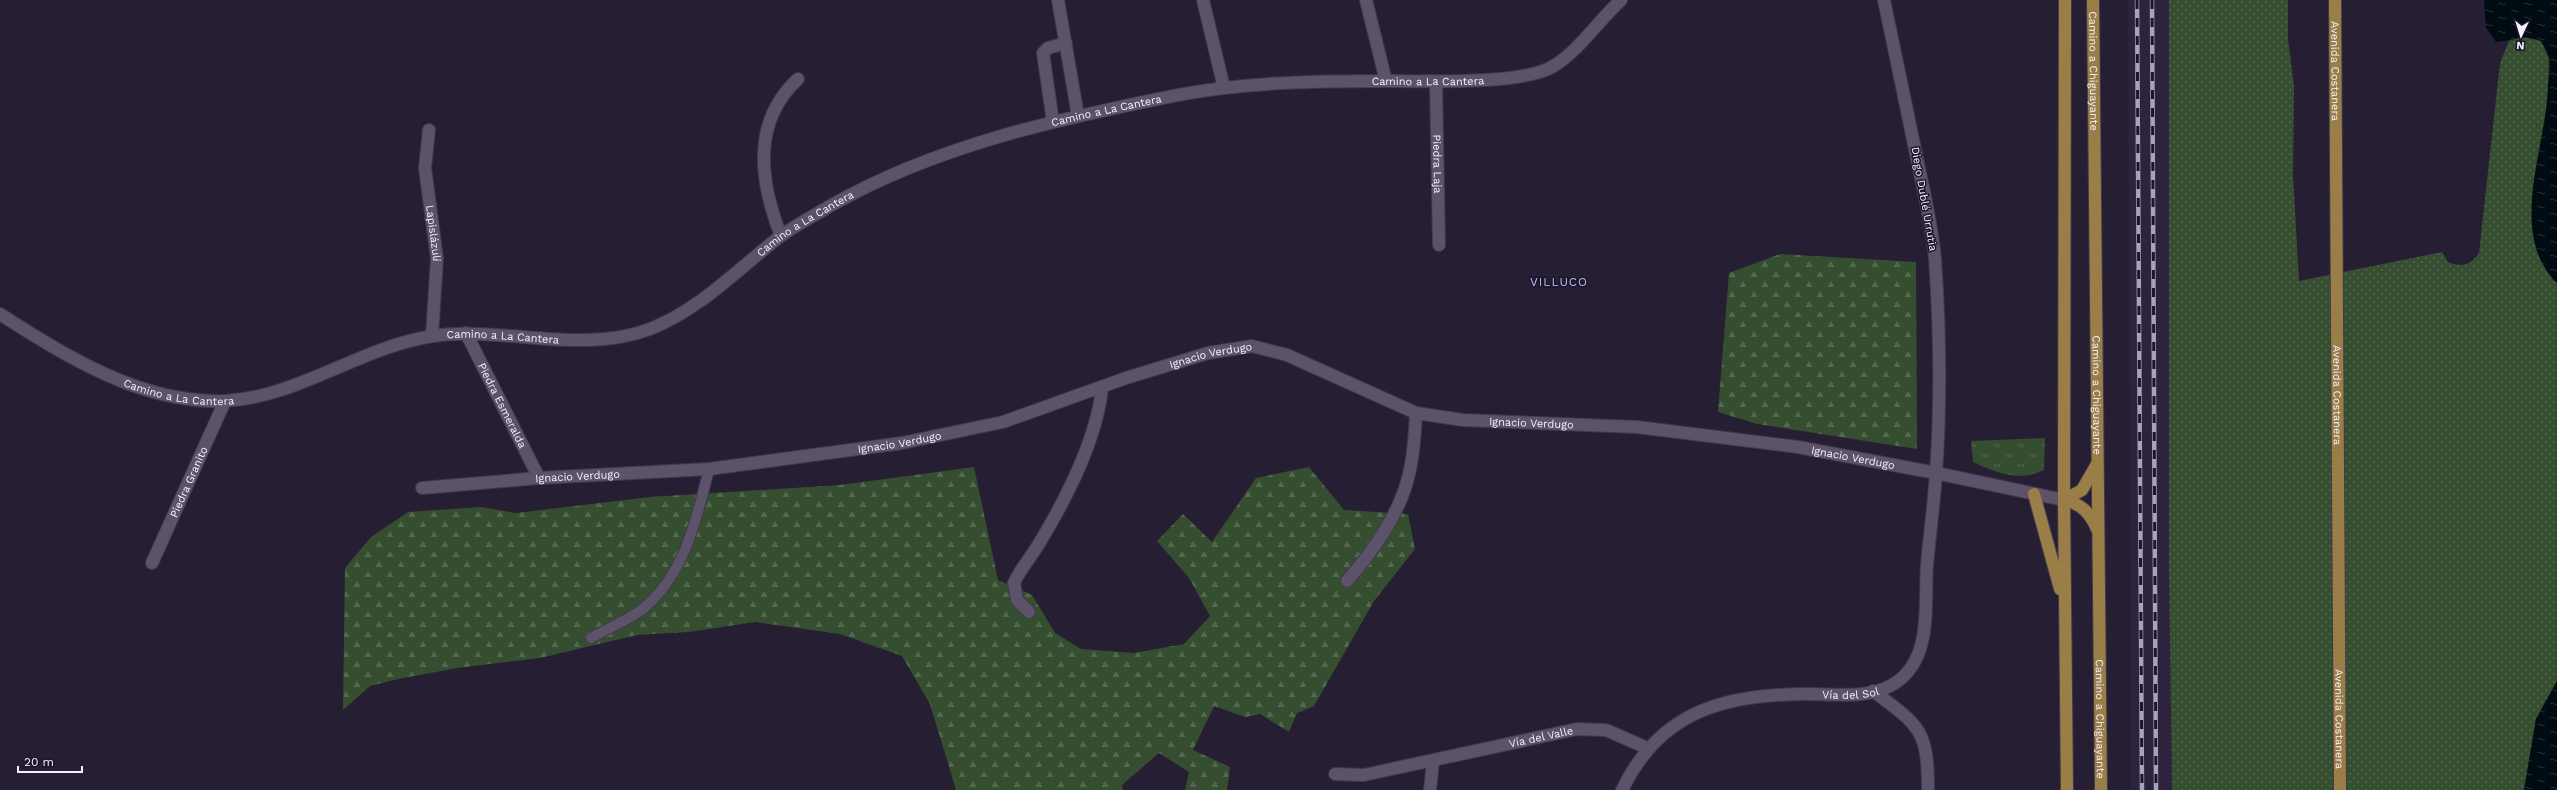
<svg xmlns="http://www.w3.org/2000/svg" width="2557" height="790" viewBox="0 0 2557 790" font-family="'Work Sans',sans-serif">
<style>
.built{fill:#2e233e}
.grass{fill:url(#grass-dots)}
.forest{fill:url(#forest-firs)}
.park{fill:url(#park-tufts)}
.water{fill:url(#water-ripples)}
.lines{fill:none;stroke-linecap:round;stroke-linejoin:round}
.lane-casing{stroke:#423a4c;stroke-width:12}
.street-casing{stroke:#423a4c;stroke-width:14}
.primary-casing{stroke:#423a4c;stroke-width:14}
.lane{stroke:#5c536b;stroke-width:10}
.street{stroke:#5c536b;stroke-width:12}
.primary{stroke:#9a7e48;stroke-width:12}
.rail-casing{stroke:#a9a3b3;stroke-width:4.5}
.rail{stroke:#1d1529;stroke-width:3;stroke-dasharray:9;stroke-linecap:butt}
.labels{text-anchor:middle;dominant-baseline:central;stroke-width:3;stroke-linejoin:round;paint-order:stroke}
.street-label{font-size:11px;fill:#f5f0fe;stroke:#1d1529}
.neighbourhood-label{font-size:12px;letter-spacing:1px;fill:#b4c3fb;stroke:#1d1529}
</style>
<defs>
<pattern id="grass-dots" width="8" height="8" patternUnits="userSpaceOnUse"><rect width="8" height="8" fill="#364e30"/><path d="M2 2h.1M6 6h.1" fill="none" stroke="#54684f" stroke-width="1.8" stroke-linecap="round"/></pattern>
<pattern id="forest-firs" width="22" height="20" patternUnits="userSpaceOnUse"><rect width="22" height="20" fill="#364e30"/><path d="M5 1l3.5 6h-7zM16 11l3.5 6h-7z" fill="#54684f"/></pattern>
<pattern id="park-tufts" width="24" height="20" patternUnits="userSpaceOnUse"><rect width="24" height="20" fill="#364e30"/><path d="M3 7l-1-3M5 7V3M7 7l1-3M15 17l-1-3M17 17v-4M19 17l1-3" fill="none" stroke="#54684f"/></pattern>
<pattern id="water-ripples" width="26" height="14" patternUnits="userSpaceOnUse"><rect width="26" height="14" fill="#000c12"/><path d="M2 4q2-2 4 0t4 0M15 11q2-2 4 0t4 0" fill="none" stroke="#263036"/></pattern>
</defs>
<rect width="100%" height="100%" fill="#261e33"/>
<!-- built -->
<path class="built" d="M2128 0H2169V568L2172 790H2131Z"/>
<!-- grass -->
<path class="grass" d="M2169 0H2288V39L2294 86 2293 176 2299 281 2442 252 2448 262C2461 268 2471 265 2479 253L2500 63 2509 41 2524 36 2541 41 2549 58 2548 91 2546 123 2533 187 2552 279 2557 283V681L2536 719 2524 790H2172L2169 568Z"/>
<!-- forest -->
<g class="forest">
<path d="M1780 254 1916 262 1917 449 1757 424 1718 412 1729 273Z"/>
<path d="M974 467 998 580 1032 595 1055 633 1081 649 1134 653 1184 644 1210 616 1189 578 1157 541 1183 514 1212 542 1256 478 1309 467 1344 510 1408 514 1415 549 1374 601 1314 706 1297 713 1289 732 1260 714 1245 717 1214 706 1193 750 1230 767 1227 790H1185L1189 772 1159 753 1122 785 1123 790H956L930 704 902 656 840 634 755 622 689 632 637 635 540 658 457 668 398 679 370 686 343 710 345 568 371 537 408 512 481 507 516 513 650 497 840 485Z"/>
</g>
<!-- park -->
<path class="park" d="M2045 438 2044 470C2018 482 1997 473 1973 462L1971 441Z"/>
<!-- water -->
<g class="water">
<path d="M2484 0H2557V283C2506 233 2547 147 2548 85 2549 77 2551 66 2549 58 2547 52 2544 46 2541 41 2519 34 2518 40 2496 42L2486 28Z"/>
<path d="M2557 681V790H2524L2536 719Z"/>
</g>
<g class="lines">
<defs>
<path id="lane" d="M591 638C608 628 629 620 644 608 685 574 697 517 709 469"/>
<g id="street">
<path d="M1058 0 1078 116"/>
<path d="M1203 0 1224 88"/>
<path d="M1366 0 1386 81"/>
<path id="s1" d="M1436 82 1439 245"/>
<path d="M1053 122 1043 53 1048 48 1066 43"/>
<path id="s2" d="M429 130 425 168 437 258 432 336"/>
<path d="M781 236C760 182 751 122 798 79"/>
<path id="s3" d="M0 314C67 357 142 404 225 401 299 397 360 347 433 336 504 326 581 355 650 329 699 310 737 270 778 238 794 226 813 216 830 206 937 145 1058 119 1178 95 1245 82 1320 81 1388 81 1427 81 1519 85 1552 67 1579 51 1598 21 1621 0"/>
<path id="s4" d="M466 333 539 478"/>
<path id="s5" d="M422 488 539 478 709 469 902 443 1003 422 1126 378 1208 353 1252 346 1287 355 1416 413 1463 420 1637 427 1798 447 1936 473 2064 500"/>
<path id="s6" d="M152 563 225 401"/>
<path d="M1347 581C1374 550 1400 514 1409 474 1414 454 1415 433 1416 413"/>
<path d="M1029 612 1017 600 1014 583C1020 569 1032 556 1040 542 1066 499 1097 438 1102 388"/>
<path d="M1873 691C1920 726 1928 730 1928 790"/>
<path id="s7" d="M1335 774 1364 775 1577 729 1606 730 1647 748"/>
<path d="M1430 790 1433 761"/>
<path id="s8" d="M1622 790C1660 711 1725 694 1807 694 1835 694 1867 699 1892 685 1934 661 1924 604 1927 564 1930 533 1934 503 1936 473 1941 402 1940 330 1935 259 1932 224 1923 189 1916 154 1905 103 1895 51 1884 0"/>
</g>
<g id="primary">
<path d="M2065 0 2064 500 2067 790"/>
<path id="s9" d="M2093 0 2101 790"/>
<path id="s10" d="M2335 0 2340 790"/>
<path d="M2034 494 2060 589"/>
<path d="M2064 500 2082 490 2097 464"/>
<path d="M2064 500C2082 504 2090 513 2097 529"/>
</g>
</defs>
<!-- lane casing -->
<use href="#lane" class="lane-casing"/>
<!-- street casing -->
<use href="#street" class="street-casing"/>
<!-- primary casing -->
<use href="#primary" class="primary-casing"/>
<!-- lane -->
<use href="#lane" class="lane"/>
<!-- street -->
<use href="#street" class="street"/>
<!-- primary -->
<use href="#primary" class="primary"/>
<defs>
<g id="rail">
<path d="M2137 0 2142 790"/>
<path d="M2152 0 2156 790"/>
</g>
</defs>
<!-- rail casing -->
<use href="#rail" class="rail-casing"/>
<!-- rail -->
<use href="#rail" class="rail"/>
</g>
<g class="labels">
<!-- street labels -->
<g class="street-label">
<text stroke="none"><textPath href="#s9" startOffset="71">Camino a Chiguayante</textPath></text>
<text stroke="none"><textPath href="#s10" startOffset="71">Avenida Costanera</textPath></text>
<text stroke="none"><textPath href="#s3" startOffset="1519">Camino a La Cantera</textPath></text>
<text stroke="none"><textPath href="#s3" startOffset="1195">Camino a La Cantera</textPath></text>
<text stroke="none"><textPath href="#s1" startOffset="82">Piedra Laja</textPath></text>
<text transform="translate(1924 199) rotate(80)">Diego Dublé Urrutia</text>
<text stroke="none"><textPath href="#s3" startOffset="871">Camino a La Cantera</textPath></text>
<text stroke="none"><textPath href="#s2" startOffset="104">Lapislázuli</textPath></text>
<text stroke="none"><textPath href="#s3" startOffset="534">Camino a La Cantera</textPath></text>
<text stroke="none"><textPath href="#s5" startOffset="804">Ignacio Verdugo</textPath></text>
<text stroke="none"><textPath href="#s3" startOffset="198">Camino a La Cantera</textPath></text>
<text stroke="none"><textPath href="#s9" startOffset="395">Camino a Chiguayante</textPath></text>
<text stroke="none"><textPath href="#s10" startOffset="395">Avenida Costanera</textPath></text>
<text stroke="none"><textPath href="#s4" startOffset="81">Piedra Esmeralda</textPath></text>
<text stroke="none"><textPath href="#s5" startOffset="1140">Ignacio Verdugo</textPath></text>
<text stroke="none"><textPath href="#s5" startOffset="480">Ignacio Verdugo</textPath></text>
<text stroke="none"><textPath href="#s5" startOffset="1464">Ignacio Verdugo</textPath></text>
<text stroke="none"><textPath href="#s5" startOffset="156">Ignacio Verdugo</textPath></text>
<text stroke="none"><textPath href="#s6" startOffset="89">Piedra Granito</textPath></text>
<text stroke="none"><textPath href="#s8" startOffset="266">Vía del Sol</textPath></text>
<text stroke="none"><textPath href="#s9" startOffset="719">Camino a Chiguayante</textPath></text>
<text stroke="none"><textPath href="#s10" startOffset="719">Avenida Costanera</textPath></text>
<text stroke="none"><textPath href="#s7" startOffset="210">Vía del Valle</textPath></text>
</g>
<!-- neighbourhood labels -->
<g class="neighbourhood-label">
<text x="1559" y="282">VILLUCO</text>
</g>
</g>
<!-- north arrow -->
<g transform="translate(2521 36) rotate(184)" stroke="#1d1529" stroke-width="3" paint-order="stroke">
<path d="M0-3L7 15L0 10L-7 15Z" fill="#f5f0fe"/>
<text y="-6" font-size="11" font-weight="bold" text-anchor="middle" fill="#f5f0fe">N</text>
</g>
<!-- scale -->
<path d="M18 766v6h64v-6" fill="none" stroke="#f5f0fe" stroke-width="2"/>
<text x="24" y="766" font-size="12" fill="#f5f0fe" stroke="#1d1529" stroke-width="3" paint-order="stroke">20 m</text>
</svg>
